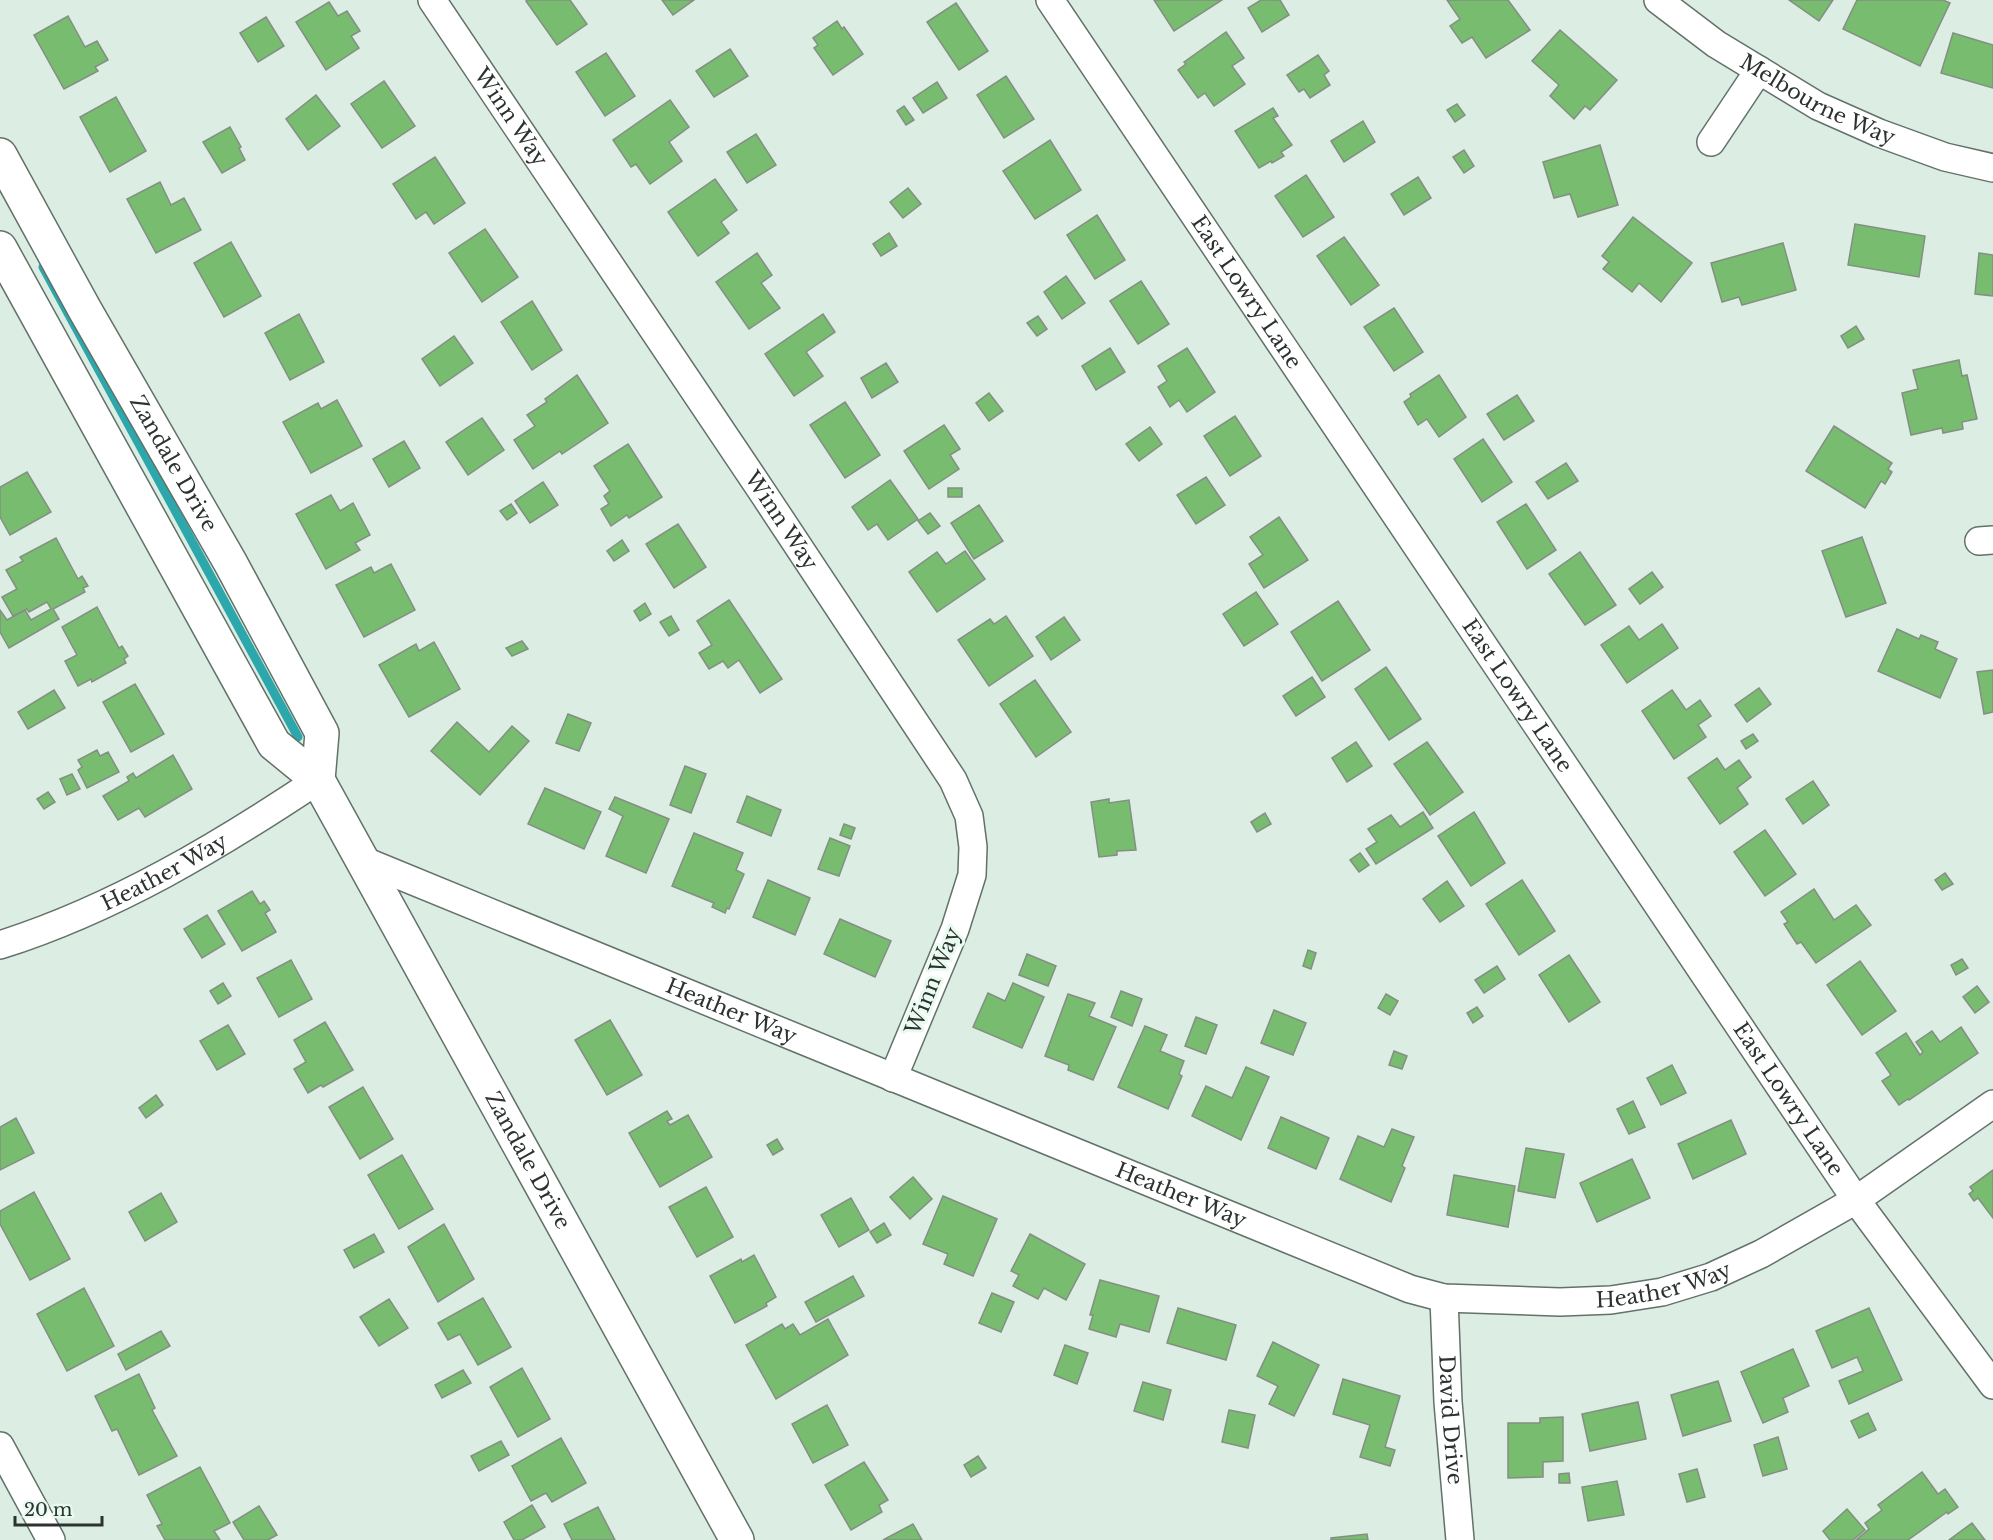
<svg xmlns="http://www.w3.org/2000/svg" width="1993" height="1540" viewBox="0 0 1993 1540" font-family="'Libre Baskerville',serif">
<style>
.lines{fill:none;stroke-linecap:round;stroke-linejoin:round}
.stream{stroke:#2ca7ac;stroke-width:9}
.building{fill:#77bc6f;stroke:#848f83;stroke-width:1.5}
.minor-casing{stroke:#627169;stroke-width:30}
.tertiary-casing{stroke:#627169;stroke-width:36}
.minor{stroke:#fff;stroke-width:27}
.tertiary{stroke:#fff;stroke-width:33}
.labels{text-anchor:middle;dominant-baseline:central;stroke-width:6;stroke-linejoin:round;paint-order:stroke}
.street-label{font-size:21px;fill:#2c322f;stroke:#e9faf0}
</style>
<rect width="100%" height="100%" fill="#dcede3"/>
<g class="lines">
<!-- stream -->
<path class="stream" d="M43 267 298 737"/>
</g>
<!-- building -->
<g class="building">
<path d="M527 0H570L587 24 557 45 526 1Z"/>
<path d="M662 0H694L673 15Z"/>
<path d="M1154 0H1222L1174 31Z"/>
<path d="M1261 0H1280L1289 15 1262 32 1248 8Z"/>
<path d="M1447 0H1508L1530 30 1486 58 1472 37 1462 43 1450 26 1460 19Z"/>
<path d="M1789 0H1833L1819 21Z"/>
<path d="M1857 0H1943L1950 3 1920 66 1843 29Z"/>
<path d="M329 2 338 16 347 11 360 31 351 36 359 48 326 70 296 22Z"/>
<path d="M956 3 988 51 959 70 927 22Z"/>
<path d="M68 16 85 47 97 41 108 60 95 67 98 71 64 89 34 35Z"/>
<path d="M266 17 284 46 258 62 240 33Z"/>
<path d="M837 21 842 29 844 27 863 54 833 75 814 48 818 45 813 38Z"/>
<path d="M1560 30 1617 80 1590 110 1585 106 1574 119 1550 96 1559 85 1532 61Z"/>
<path d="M1226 32 1244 58 1232 66 1245 84 1214 106 1205 93 1198 98 1178 70 1186 64 1184 62Z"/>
<path d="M1953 33 1993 45V88L1941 73Z"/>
<path d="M730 49 748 76 714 97 696 71Z"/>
<path d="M606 53 635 96 605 116 576 72Z"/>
<path d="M1318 55 1329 71 1324 75 1330 85 1310 98 1304 89 1299 92 1287 75Z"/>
<path d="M1006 76 1034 119 1004 138 977 95Z"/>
<path d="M384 81 415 126 382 148 351 104Z"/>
<path d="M937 82 947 98 923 113 913 98Z"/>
<path d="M316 95 340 126 308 150 286 119Z"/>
<path d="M116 97 146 151 110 172 80 117Z"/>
<path d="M670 100 689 127 669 142 682 161 650 184 636 164 631 167 613 140Z"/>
<path d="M1457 104 1465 115 1455 122 1447 110Z"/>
<path d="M904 106 914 120 906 125 897 111Z"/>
<path d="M1273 108 1278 116 1273 118 1292 145 1281 152 1284 156 1272 163 1271 161 1259 168 1235 131Z"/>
<path d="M1363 121 1375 142 1344 162 1331 141Z"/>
<path d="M230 127 241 147 239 148 245 160 222 173 203 142Z"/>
<path d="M756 134 776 165 747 183 727 152Z"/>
<path d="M1050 140 1081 190 1035 219 1003 171Z"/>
<path d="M1600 145 1618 205 1578 217 1570 194 1554 198 1543 162Z"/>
<path d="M1464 150 1474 166 1464 173 1453 157Z"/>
<path d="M435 157 465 203 434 224 426 212 416 219 393 184Z"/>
<path d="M1306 175 1334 217 1303 237 1275 196Z"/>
<path d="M1418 177 1431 198 1404 215 1391 194Z"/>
<path d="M715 179 737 210 721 222 729 233 698 256 668 212Z"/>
<path d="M160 182 171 205 184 198 201 230 156 253 127 199Z"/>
<path d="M908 188 921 204 903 218 890 202Z"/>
<path d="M1097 215 1125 260 1095 279 1067 235Z"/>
<path d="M1633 217 1692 263 1661 302 1639 283 1632 292 1603 269 1609 262 1602 256Z"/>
<path d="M1855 224 1925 236 1919 277 1848 265Z"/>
<path d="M485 229 518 277 482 302 449 253Z"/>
<path d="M889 233 897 246 881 256 873 244Z"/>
<path d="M1344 237 1379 285 1351 305 1317 256Z"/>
<path d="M231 242 261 296 224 317 194 263Z"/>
<path d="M1783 243 1796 290 1742 305 1739 297 1722 302 1711 263Z"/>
<path d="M757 253 772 275 761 283 780 308 749 329 716 282Z"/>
<path d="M1979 253 1993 255V296L1975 294Z"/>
<path d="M1066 276 1085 303 1062 319 1044 292Z"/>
<path d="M1141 281 1169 324 1138 344 1110 301Z"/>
<path d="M532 301 562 350 532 370 501 322Z"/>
<path d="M1394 308 1423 352 1394 371 1364 327Z"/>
<path d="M299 314 324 362 290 380 265 333Z"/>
<path d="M823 314 835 332 806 352 823 376 794 396 765 354Z"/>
<path d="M1038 316 1047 329 1037 336 1027 323Z"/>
<path d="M1856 326 1864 339 1848 348 1841 336Z"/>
<path d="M454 336 473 363 440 386 422 359Z"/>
<path d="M1110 348 1125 372 1096 390 1082 366Z"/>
<path d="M1187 348 1215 392 1187 412 1179 400 1170 407 1158 387 1167 381 1158 366Z"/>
<path d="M1959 360 1962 376 1967 375 1977 419 1962 422 1963 429 1943 433 1942 428 1911 435 1902 393 1918 389 1913 370Z"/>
<path d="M886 363 898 382 872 398 861 378Z"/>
<path d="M577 375 608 423 562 454 560 451 533 469 514 440 535 426 527 415 547 402 545 399Z"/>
<path d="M1439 375 1466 417 1439 437 1427 419 1418 425 1404 402 1411 397 1410 394Z"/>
<path d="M989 393 1003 411 989 421 976 403Z"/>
<path d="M1517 395 1534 421 1504 440 1487 414Z"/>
<path d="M337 400 362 446 311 473 283 422 318 403 321 409Z"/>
<path d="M845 402 880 455 845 478 810 425Z"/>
<path d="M1235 416 1261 456 1230 476 1204 436Z"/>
<path d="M482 418 504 450 468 475 446 442Z"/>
<path d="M944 425 960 449 950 455 959 469 929 489 904 451Z"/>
<path d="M1834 426 1892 463 1888 469 1892 472 1885 484 1881 481 1865 508 1806 471Z"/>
<path d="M1150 427 1162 444 1139 461 1126 444Z"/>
<path d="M1483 439 1512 482 1482 502 1454 459Z"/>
<path d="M404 441 420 468 389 487 373 459Z"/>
<path d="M628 444 662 497 629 518 627 515 611 526 601 509 609 504 604 496 610 491 594 466Z"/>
<path d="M1566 463 1578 481 1548 499 1536 482Z"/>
<path d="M27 472 51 512 10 535 0 517V487Z"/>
<path d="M1206 477 1225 505 1196 524 1177 495Z"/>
<path d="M890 480 918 519 888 540 877 524 868 530 852 507Z"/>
<path d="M543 482 558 505 530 523 515 501Z"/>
<rect x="948" y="488" width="14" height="9"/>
<path d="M331 495 340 511 353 503 370 535 355 543 360 550 326 569 296 514Z"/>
<path d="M511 504 517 513 507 520 500 511Z"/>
<path d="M1526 504 1556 550 1527 569 1497 522Z"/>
<path d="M979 505 1003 541 974 559 951 523Z"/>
<path d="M930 513 940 526 928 534 918 521Z"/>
<path d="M1279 517 1308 560 1264 588 1249 564 1263 555 1250 537Z"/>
<path d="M678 524 706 567 674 588 646 544Z"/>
<path d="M1862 537 1886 603 1846 617 1822 551Z"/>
<path d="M56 538 78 579 82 576 88 586 83 588 85 592 53 609 59 619 9 648 0 632V610L7 620 25 610 31 620 51 609 47 602 29 612 27 609 13 616 2 597 17 589 6 570 23 561 20 557Z"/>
<path d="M622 540 629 551 614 561 607 551Z"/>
<path d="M965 551 985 579 937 612 909 572 937 552 946 564Z"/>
<path d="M1580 552 1616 605 1585 625 1549 574Z"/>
<path d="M391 564 415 610 364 637 336 585 371 567 374 573Z"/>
<path d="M1652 572 1663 587 1640 604 1629 589Z"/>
<path d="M1256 592 1278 624 1244 646 1223 614Z"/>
<path d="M729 600 782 679 760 693 739 660 728 668 723 661 709 669 699 653 712 645 697 621Z"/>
<path d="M1338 601 1370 650 1322 681 1291 632Z"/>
<path d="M645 603 651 614 640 621 634 611Z"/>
<path d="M97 607 119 648 122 646 128 656 124 659 126 663 92 682 91 679 78 686 65 661 77 655 62 627Z"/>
<path d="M671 616 679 630 669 636 660 622Z"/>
<path d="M1006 616 1033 656 989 686 958 640 990 619 994 624Z"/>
<path d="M1064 617 1080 640 1051 660 1036 637Z"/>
<path d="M1662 624 1678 648 1627 683 1601 645 1629 626 1639 640Z"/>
<path d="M1897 629 1919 639 1921 635 1938 642 1935 649 1957 659 1940 698 1878 671Z"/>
<path d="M522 641 528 649 512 656 506 648Z"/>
<path d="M434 642 460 689 409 717 379 665 416 644 419 651Z"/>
<path d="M1386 667 1421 719 1389 740 1355 689Z"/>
<path d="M1993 670V712L1984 714 1977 672Z"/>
<path d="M1312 677 1325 697 1296 716 1283 696Z"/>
<path d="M1035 680 1071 732 1036 757 1000 704Z"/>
<path d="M135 684 164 734 131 752 103 702Z"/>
<path d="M1759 688 1771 704 1747 722 1735 705Z"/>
<path d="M54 690 65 708 28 729 18 712Z"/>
<path d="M1672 690 1686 710 1700 700 1711 716 1698 725 1706 737 1674 759 1642 711Z"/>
<path d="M568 714 591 723 579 751 556 743Z"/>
<path d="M457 722 489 752 512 726 529 741 480 795 431 751Z"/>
<path d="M1753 734 1758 741 1746 749 1741 741Z"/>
<path d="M1356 742 1372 766 1347 782 1332 758Z"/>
<path d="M1427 742 1463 792 1430 815 1394 764Z"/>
<path d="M97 750 100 756 108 752 119 772 87 788 78 770 82 767 78 760Z"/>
<path d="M173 755 192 789 145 817 139 808 118 820 103 796 129 781 127 777 133 773 136 778Z"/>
<path d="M1717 758 1725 770 1739 760 1751 777 1737 788 1748 804 1720 824 1688 778Z"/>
<path d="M685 766 706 774 691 813 670 805Z"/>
<path d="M72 774 80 789 67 795 60 779Z"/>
<path d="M1813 781 1829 805 1803 824 1786 799Z"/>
<path d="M545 788 601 812 584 849 528 824Z"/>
<path d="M48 792 55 802 44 809 37 799Z"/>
<path d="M747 796 781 810 771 836 737 822Z"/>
<path d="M615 797 669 819 646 873 606 856 623 816 609 809Z"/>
<path d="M1109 799V803L1129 800 1136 850 1117 851V855L1099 857 1091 802Z"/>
<path d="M1423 812 1433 828 1376 864 1366 849 1377 842 1368 829 1391 815 1400 827Z"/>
<path d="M1474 812 1505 863 1471 886 1438 836Z"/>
<path d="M1265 813 1271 824 1257 832 1251 822Z"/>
<path d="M844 824 855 828 851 839 840 835Z"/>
<path d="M1765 830 1796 874 1765 896 1734 852Z"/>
<path d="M694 833 743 853 736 870 744 874 729 909 727 908 725 913 712 907 714 903 672 886Z"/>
<path d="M830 838 850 846 839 876 818 869Z"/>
<path d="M1360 853 1369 865 1359 872 1350 860Z"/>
<path d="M1945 873 1953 884 1942 890 1935 880Z"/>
<path d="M768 880 810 898 795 935 753 917Z"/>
<path d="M1522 880 1555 931 1519 955 1486 904Z"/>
<path d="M1447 881 1464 906 1440 922 1423 899Z"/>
<path d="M1814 889 1834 920 1856 905 1871 925 1816 963 1801 942 1797 944 1784 924 1788 922 1781 912Z"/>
<path d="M252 891 260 904 264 901 270 910 265 913 276 932 242 951 218 911Z"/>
<path d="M207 915 225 944 202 958 184 929Z"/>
<path d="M840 919 891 941 875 977 824 954Z"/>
<path d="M1308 950 1316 953 1311 969 1303 966Z"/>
<path d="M1027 954 1056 966 1048 986 1019 975Z"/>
<path d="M1569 955 1600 1002 1569 1022 1539 975Z"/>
<path d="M1962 959 1968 968 1956 975 1951 965Z"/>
<path d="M291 960 312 999 279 1017 257 978Z"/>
<path d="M1860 961 1896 1011 1862 1035 1827 985Z"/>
<path d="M1497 966 1505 979 1484 993 1475 980Z"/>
<path d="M223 983 231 996 218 1004 210 991Z"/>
<path d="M1013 983 1044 997 1022 1048 973 1027 988 993 1005 1001Z"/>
<path d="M1977 986 1989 1002 1975 1013 1963 997Z"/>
<path d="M1121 991 1142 999 1132 1026 1111 1017Z"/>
<path d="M1068 994 1095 1003 1089 1016 1116 1027 1093 1080 1068 1070 1069 1065 1045 1056Z"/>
<path d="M1386 994 1398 1001 1390 1015 1378 1008Z"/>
<path d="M1477 1007 1483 1016 1473 1023 1467 1013Z"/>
<path d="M1274 1010 1306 1023 1293 1055 1261 1043Z"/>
<path d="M1196 1017 1217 1025 1206 1054 1185 1046Z"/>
<path d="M610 1020 642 1075 607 1095 575 1040Z"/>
<path d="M325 1022 353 1070 323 1087 321 1085 308 1093 294 1069 306 1062 294 1040Z"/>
<path d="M228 1025 245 1054 217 1070 200 1041Z"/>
<path d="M1145 1026 1167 1035 1160 1051 1184 1061 1179 1074 1182 1076 1168 1109 1118 1087Z"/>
<path d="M1961 1027 1978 1053 1909 1100 1908 1099 1899 1105 1882 1081 1891 1075 1876 1053 1906 1033 1920 1055 1923 1052 1916 1042 1932 1031 1940 1042Z"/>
<path d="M1394 1051 1407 1056 1402 1069 1389 1065Z"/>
<path d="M1672 1065 1686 1093 1661 1105 1647 1078Z"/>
<path d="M1246 1067 1269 1077 1241 1140 1192 1116 1206 1086 1232 1098Z"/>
<path d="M363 1087 393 1139 360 1159 329 1107Z"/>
<path d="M156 1095 163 1105 146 1118 139 1108Z"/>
<path d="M1633 1101 1645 1127 1629 1134 1617 1109Z"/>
<path d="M667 1111 672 1119 667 1121 670 1125 688 1115 712 1157 660 1187 629 1133Z"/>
<path d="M1281 1117 1329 1138 1316 1169 1268 1148Z"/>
<path d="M16 1118 34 1153 0 1170V1127Z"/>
<path d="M1731 1120 1746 1154 1693 1179 1678 1144Z"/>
<path d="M1392 1129 1414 1137 1402 1166 1405 1168 1391 1202 1340 1179 1358 1136 1384 1147Z"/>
<path d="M777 1139 783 1149 773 1155 767 1145Z"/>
<path d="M1526 1148 1564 1154 1555 1198 1518 1191Z"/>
<path d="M402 1155 433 1209 399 1229 368 1175Z"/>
<path d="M1632 1159 1650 1198 1597 1222 1580 1183Z"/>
<path d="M1993 1170V1218L1978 1198 1974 1201 1969 1194 1973 1191 1970 1187Z"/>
<path d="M1454 1175 1515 1186 1508 1227 1447 1215Z"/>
<path d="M913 1177 932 1199 910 1219 890 1197Z"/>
<path d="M706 1187 733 1237 697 1257 669 1207Z"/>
<path d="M34 1192 70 1259 30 1280 0 1224V1211Z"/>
<path d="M161 1193 177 1222 145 1241 129 1212Z"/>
<path d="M943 1196 997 1219 973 1276 944 1264 948 1254 923 1244Z"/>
<path d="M851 1198 869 1230 839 1247 821 1215Z"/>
<path d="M884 1223 891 1235 877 1243 870 1232Z"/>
<path d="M444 1224 474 1279 438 1302 408 1247Z"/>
<path d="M374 1234 384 1252 354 1268 344 1250Z"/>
<path d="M1030 1234 1085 1264 1066 1300 1044 1288 1038 1299 1013 1286 1019 1275 1011 1271Z"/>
<path d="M754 1255 776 1297 766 1303 767 1306 735 1323 710 1276 741 1259 742 1262Z"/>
<path d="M853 1276 864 1296 816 1322 805 1302Z"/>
<path d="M1100 1280 1159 1296 1149 1332 1120 1324 1116 1337 1089 1329 1093 1315H1090Z"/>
<path d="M84 1288 114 1346 67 1371 37 1314Z"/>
<path d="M992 1293 1014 1302 1001 1332 979 1323Z"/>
<path d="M483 1298 511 1347 478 1365 460 1334 448 1340 438 1323Z"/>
<path d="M389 1299 408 1328 379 1346 360 1317Z"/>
<path d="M1178 1308 1236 1325 1226 1360 1167 1343Z"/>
<path d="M1869 1308 1902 1380 1849 1404 1839 1381 1863 1371 1857 1357 1832 1368 1816 1331Z"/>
<path d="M828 1319 848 1355 776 1399 746 1345 782 1324 785 1329 793 1324 800 1335Z"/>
<path d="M161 1331 170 1346 126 1370 118 1354Z"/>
<path d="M1273 1342 1319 1365 1294 1416 1269 1404 1278 1386 1257 1376Z"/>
<path d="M1065 1345 1088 1353 1077 1384 1054 1375Z"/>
<path d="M1793 1349 1809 1386 1783 1398 1788 1412 1763 1423 1741 1372Z"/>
<path d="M522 1368 550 1419 518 1437 490 1387Z"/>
<path d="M463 1370 471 1383 442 1398 435 1385Z"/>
<path d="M139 1374 155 1408 152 1410 177 1456 139 1475 117 1429 112 1431 95 1396Z"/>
<path d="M1343 1379 1400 1396 1385 1447 1395 1450 1390 1466 1360 1457 1370 1425 1333 1414Z"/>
<path d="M1718 1381 1731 1421 1683 1436 1671 1395Z"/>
<path d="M1143 1382 1171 1390 1163 1420 1134 1411Z"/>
<path d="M1638 1402 1646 1439 1590 1451 1582 1414Z"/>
<path d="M827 1405 848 1445 813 1463 792 1424Z"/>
<path d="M1229 1410 1255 1415 1248 1448 1222 1442Z"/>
<path d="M1868 1413 1876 1430 1859 1438 1851 1421Z"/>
<path d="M1563 1417V1461L1543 1462V1477L1508 1478V1423H1540V1418Z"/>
<path d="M1778 1437 1787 1469 1763 1476 1754 1445Z"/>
<path d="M561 1438 586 1483 552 1502 546 1493 531 1501 512 1466Z"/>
<path d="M501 1441 509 1455 479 1471 471 1456Z"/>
<path d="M978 1456 986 1468 971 1477 964 1465Z"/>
<path d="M864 1462 888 1500 879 1505 882 1512 851 1530 825 1485Z"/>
<path d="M200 1467 230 1523 214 1531 220 1540H165L157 1526 162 1524 147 1495Z"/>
<path d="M1697 1469 1705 1497 1687 1502 1679 1474Z"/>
<path d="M1922 1472 1938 1494 1945 1489 1958 1507 1948 1514 1947 1512 1908 1540H1856L1869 1529 1865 1523 1882 1510 1878 1505Z"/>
<path d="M1569 1473 1570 1483H1559V1474Z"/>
<path d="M1617 1481 1624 1515 1588 1521 1582 1487Z"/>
<path d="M532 1505 545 1527 522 1540H514L504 1522Z"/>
<path d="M259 1506 277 1535 268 1540H244L233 1522Z"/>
<path d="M598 1507 615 1540H572L564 1524Z"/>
<path d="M1847 1509 1865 1530 1853 1540H1830L1823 1531Z"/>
<path d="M1972 1523 1985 1540H1949Z"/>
<path d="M913 1524 922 1540H883Z"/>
<path d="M1367 1534 1368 1540H1331V1538Z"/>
</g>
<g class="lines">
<defs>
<g id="minor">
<path id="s1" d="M432 0 765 496 953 780 969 816 973 847 972 875 955 929 893 1078"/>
<path id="s2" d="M1050 0 1856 1200 1993 1385"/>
<path id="s3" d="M1658 0 1716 44 1818 106 1879 133 1945 157 1993 168"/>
<path d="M1711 142 1759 70"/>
<path d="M1979 541 1993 540"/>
<path id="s4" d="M362 860 1410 1289 1444 1298 1560 1302 1611 1300 1662 1292 1711 1277 1761 1254 1856 1200 1993 1104"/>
<path id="s5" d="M0 945C114 909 219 846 318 780"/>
<path id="s6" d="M1444 1298 1448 1402 1460 1540"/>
<path d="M0 1446 51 1540"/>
</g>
<g id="tertiary">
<path id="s7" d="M0 155 85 310 230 562 322 733 318 780"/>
<path id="s8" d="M0 248 274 744 318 780 737 1540"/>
</g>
</defs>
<!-- minor casing -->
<use href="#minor" class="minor-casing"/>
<!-- tertiary casing -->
<use href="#tertiary" class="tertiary-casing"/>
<!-- minor -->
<use href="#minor" class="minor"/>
<!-- tertiary -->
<use href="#tertiary" class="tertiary"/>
</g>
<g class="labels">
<!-- street labels -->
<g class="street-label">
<text stroke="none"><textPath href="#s3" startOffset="189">Melbourne Way</textPath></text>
<text stroke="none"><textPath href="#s1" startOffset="141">Winn Way</textPath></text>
<text stroke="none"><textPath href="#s2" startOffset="352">East Lowry Lane</textPath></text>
<text stroke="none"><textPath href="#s7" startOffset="354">Zandale Drive</textPath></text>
<text stroke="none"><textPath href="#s1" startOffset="627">Winn Way</textPath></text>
<text stroke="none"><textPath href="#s2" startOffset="838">East Lowry Lane</textPath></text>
<text stroke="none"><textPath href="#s5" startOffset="180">Heather Way</textPath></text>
<text transform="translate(933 981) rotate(-68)">Winn Way</text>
<text stroke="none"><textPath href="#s4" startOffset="399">Heather Way</textPath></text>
<text stroke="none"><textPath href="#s2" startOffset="1324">East Lowry Lane</textPath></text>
<text stroke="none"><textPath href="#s8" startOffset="1058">Zandale Drive</textPath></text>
<text stroke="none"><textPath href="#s4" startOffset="885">Heather Way</textPath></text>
<text stroke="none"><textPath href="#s4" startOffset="1389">Heather Way</textPath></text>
<text stroke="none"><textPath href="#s6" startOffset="122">David Drive</textPath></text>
</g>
</g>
<!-- scale -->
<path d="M15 1516v9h87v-9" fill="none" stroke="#2c322f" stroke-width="3"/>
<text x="24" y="1516" font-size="18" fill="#2c322f" stroke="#e9faf0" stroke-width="4.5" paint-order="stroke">20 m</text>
</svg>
